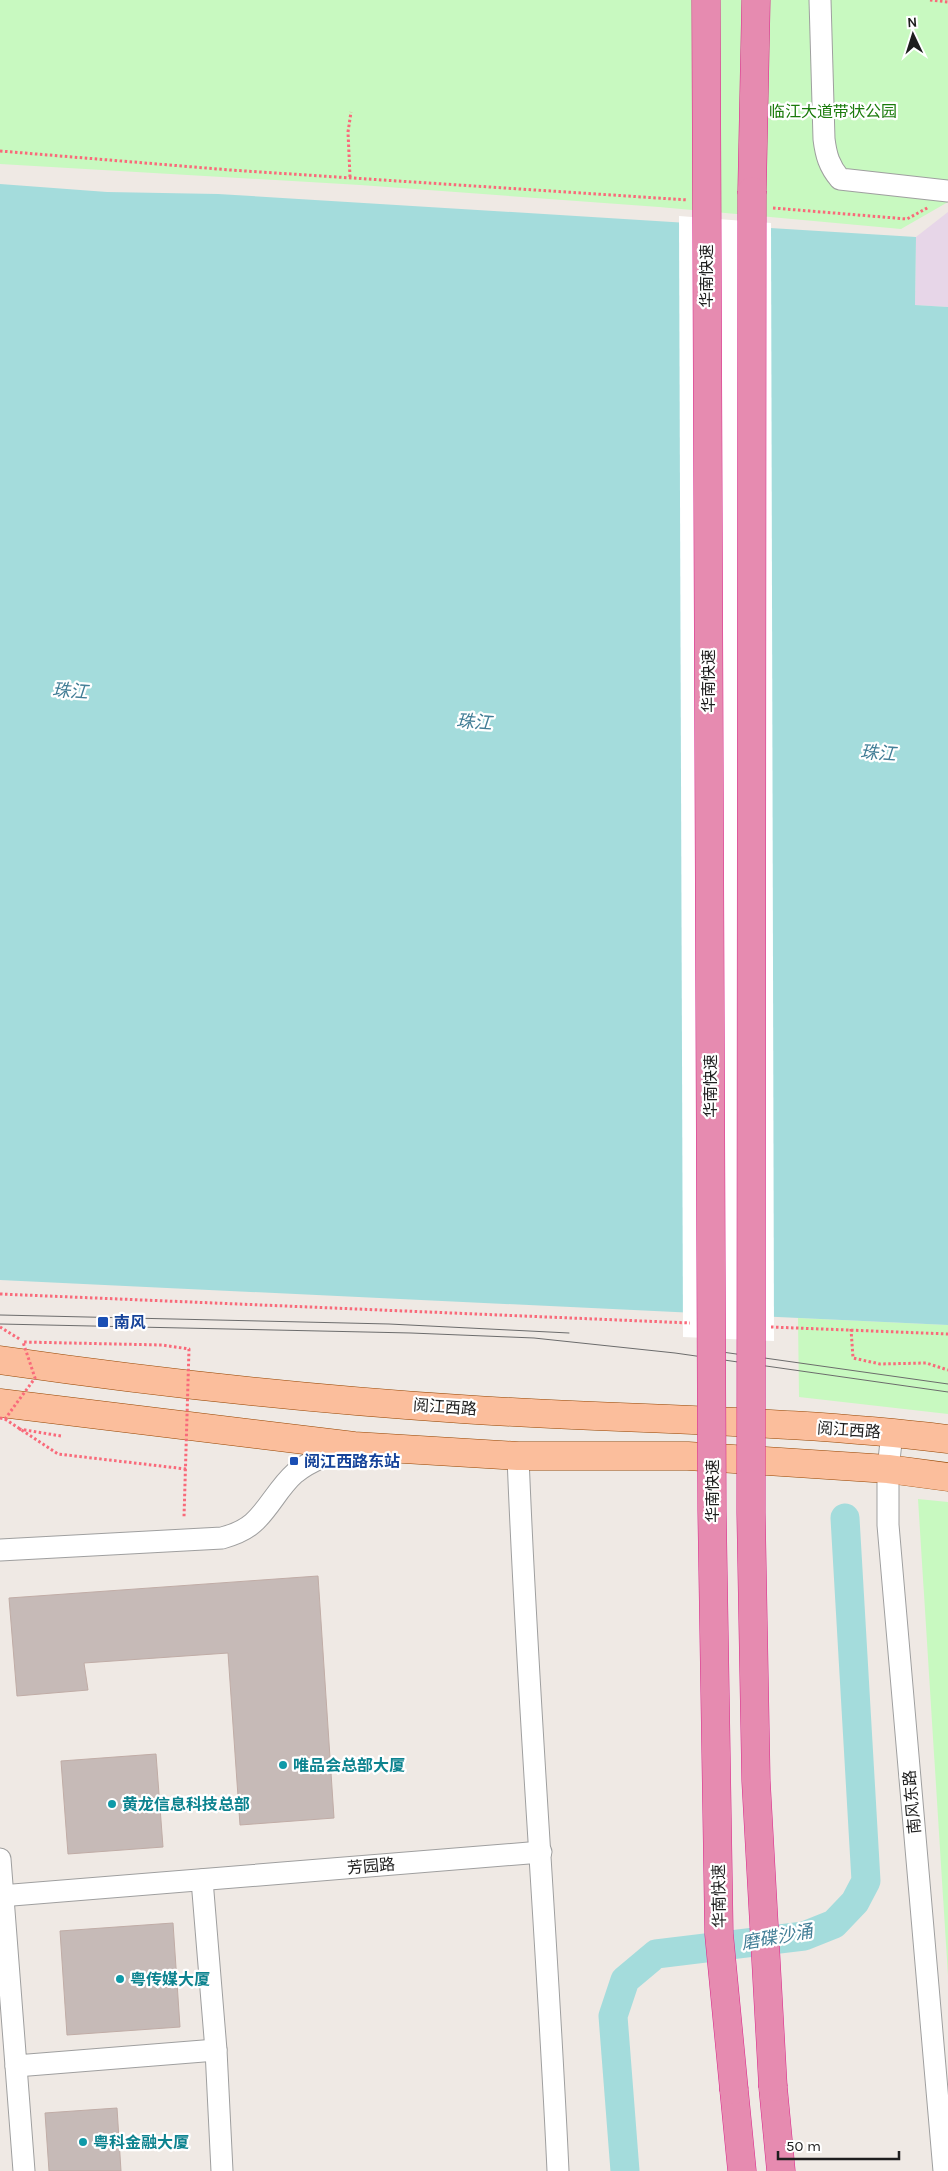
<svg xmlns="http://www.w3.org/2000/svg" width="948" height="2171" viewBox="0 0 948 2171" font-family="Karla,'Noto Sans SC',sans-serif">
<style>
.industrial{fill:#e7d6e8}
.park{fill:#c8f9c0}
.water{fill:#a4dcdc}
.pier{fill:#fff}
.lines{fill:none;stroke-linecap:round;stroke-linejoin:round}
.river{stroke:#a4dcdc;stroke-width:29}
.building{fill:#c6bab7;stroke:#c0aca6}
.minor-casing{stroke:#9f9f9f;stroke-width:23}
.major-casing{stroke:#964501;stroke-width:29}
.highway-casing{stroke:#d92589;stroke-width:29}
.path{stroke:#f96a7a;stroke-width:3;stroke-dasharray:2.5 2.5;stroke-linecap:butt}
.minor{stroke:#fff;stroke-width:21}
.major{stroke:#fbbe9c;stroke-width:28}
.highway{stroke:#e68bb0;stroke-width:28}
.tram{stroke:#6c6c6c;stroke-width:1}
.highway-bridge-casing{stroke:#d92589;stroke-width:29;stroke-linecap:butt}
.path-bridge{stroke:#f96a7a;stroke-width:3;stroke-dasharray:2.5 2.5;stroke-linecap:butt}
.highway-bridge{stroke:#e68bb0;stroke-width:28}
.transit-dot{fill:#1a4fb4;stroke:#fff;stroke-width:2}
.culture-dot{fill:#0f9aa8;stroke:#fff;stroke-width:2}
.labels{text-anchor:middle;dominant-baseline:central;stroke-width:4.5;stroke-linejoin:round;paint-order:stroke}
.park-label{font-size:16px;fill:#1b7b0c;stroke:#fff}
.street-label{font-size:16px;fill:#1e1e1e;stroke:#fff}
.transit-label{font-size:16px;font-weight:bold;fill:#164399;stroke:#fff;text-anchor:start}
.culture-label{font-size:16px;font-weight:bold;fill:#0d838f;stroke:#fff;text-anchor:start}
.water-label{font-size:18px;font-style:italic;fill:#427e96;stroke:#fff}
</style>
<rect width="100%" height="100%" fill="#efe9e4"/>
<!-- industrial -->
<path class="industrial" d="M948 212V307L915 305 916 237Z"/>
<!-- park -->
<g class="park">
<path d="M0 0H948V202L901 229 659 207 360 185 0 164Z"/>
<path d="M798 1318 948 1325V1414L799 1397Z"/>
<path d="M918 1499 948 1502V1976Z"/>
</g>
<!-- water -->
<path class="water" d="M0 184 107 192 218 194 916 237 915 305 948 307V1325L0 1280Z"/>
<!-- pier -->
<path class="pier" d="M679 216 771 223 774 1341 683 1337Z"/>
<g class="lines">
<!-- river -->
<path class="river" d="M625 2171 613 2016 625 1980 656 1954 804 1936 834 1924 855 1902 866 1881 845 1518"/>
</g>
<!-- building -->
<g class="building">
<path d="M318 1576 334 1818 240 1825 228 1653 84 1663 88 1690 17 1696 9 1598Z"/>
<path d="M156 1754 163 1847 68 1854 61 1761Z"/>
<path d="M173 1923 180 2027 67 2035 60 1931Z"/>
<path d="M117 2108 121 2171H49L45 2113Z"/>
</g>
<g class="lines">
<defs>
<g id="minor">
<path d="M820 0 824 139C826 155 829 166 840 179L948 191"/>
<path d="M892 1433 888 1469V1525L944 2171"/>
<path d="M518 1456C527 1694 547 1932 558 2171"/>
<path d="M0 1550 222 1538C233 1535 244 1531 253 1523 269 1509 278 1488 295 1473 311 1460 332 1453 351 1447"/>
<path d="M0 1859 16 2066 216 2050"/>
<path d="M202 1880 216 2050 222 2171"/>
<path d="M0 1896 541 1852"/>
<path d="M16 2066 24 2171"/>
</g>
<g id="major">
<path d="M0 1360C153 1382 307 1399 461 1409 623 1420 787 1419 948 1439"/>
<path d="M0 1403 354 1446 518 1456H688L888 1469 948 1477"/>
</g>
<g id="highway">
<path d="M752 191 756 0"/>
<path d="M773 2087 781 2171"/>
<path d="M734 2090 742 2171"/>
</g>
</defs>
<!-- minor casing -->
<use href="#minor" class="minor-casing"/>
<!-- major casing -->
<use href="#major" class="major-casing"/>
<!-- highway casing -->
<use href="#highway" class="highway-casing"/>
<!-- path -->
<g class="path">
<path d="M930 0 948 2"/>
<path d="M0 151 230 170 688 200"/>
<path d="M350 177 348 132 351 112"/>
<path d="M773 208 907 219 929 207"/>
<path d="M0 1294 690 1323"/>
<path d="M0 1327 21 1340"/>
<path d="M771 1327 948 1334"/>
<path d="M851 1329 853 1358 880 1364 926 1363 948 1370"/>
<path d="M19 1429 61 1436"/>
</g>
<!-- minor -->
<use href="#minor" class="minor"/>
<!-- major -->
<use href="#major" class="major"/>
<!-- highway -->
<use href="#highway" class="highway"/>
<!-- tram -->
<g class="tram">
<path d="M0 1315 389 1324 569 1333"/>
<path d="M0 1324 411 1333 534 1338 675 1353 948 1392"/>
<path d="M708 1350 948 1384"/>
</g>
<defs>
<g id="highway-bridge">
<path d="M706 0 712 1511 719 1934 734 2090"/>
<path d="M752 191 751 1513 756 1781 773 2087"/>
</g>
</defs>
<!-- highway-bridge casing -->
<use href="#highway-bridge" class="highway-bridge-casing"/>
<!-- path-bridge -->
<g class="path-bridge">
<path d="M0 1418 5 1419 35 1378 23 1342 162 1345 189 1349 184 1517"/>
<path d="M5 1419 58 1454 186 1469"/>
</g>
<!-- highway-bridge -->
<use href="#highway-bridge" class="highway-bridge"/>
</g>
<!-- markers -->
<g class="transit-dot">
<rect x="97" y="1316" width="12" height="12" rx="2.5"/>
<rect x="289" y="1456" width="10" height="10" rx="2.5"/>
</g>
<g class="culture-dot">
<circle cx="283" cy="1765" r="5"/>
<circle cx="112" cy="1804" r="5"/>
<circle cx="120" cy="1979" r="5"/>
<circle cx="83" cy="2142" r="5"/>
</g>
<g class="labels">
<!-- park labels -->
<g class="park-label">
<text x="833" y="111">临江大道带状公园</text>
</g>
<!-- street labels -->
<g class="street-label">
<text transform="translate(706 276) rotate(-90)">华南快速</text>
<text transform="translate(708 681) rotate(-90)">华南快速</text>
<text transform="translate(710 1086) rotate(-90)">华南快速</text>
<text transform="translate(445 1407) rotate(4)">阅江西路</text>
<text transform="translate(849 1430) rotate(4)">阅江西路</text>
<text transform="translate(712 1491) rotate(-90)">华南快速</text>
<text transform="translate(912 1802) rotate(-95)">南风东路</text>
<text transform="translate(371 1866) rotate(-5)">芳园路</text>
<text transform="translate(719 1896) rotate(-91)">华南快速</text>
</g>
<!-- transit labels -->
<g class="transit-label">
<text x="114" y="1322">南风</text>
<text x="304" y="1461">阅江西路东站</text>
</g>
<!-- culture labels -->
<g class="culture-label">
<text x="293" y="1765">唯品会总部大厦</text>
<text x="122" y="1804">黄龙信息科技总部</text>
<text x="130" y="1979">粤传媒大厦</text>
<text x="93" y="2142">粤科金融大厦</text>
</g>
<!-- water labels -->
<g class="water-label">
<text transform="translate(70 691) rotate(4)">珠江</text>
<text transform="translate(474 722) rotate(4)">珠江</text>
<text transform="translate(878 753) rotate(4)">珠江</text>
<text transform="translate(777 1937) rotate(-10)">磨碟沙涌</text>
</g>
</g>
<!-- north arrow -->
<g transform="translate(913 35) rotate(356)" stroke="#ffffff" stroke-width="4" paint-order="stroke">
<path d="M0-4L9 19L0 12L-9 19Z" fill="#1e1e1e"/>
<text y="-8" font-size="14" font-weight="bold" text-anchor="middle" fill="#1e1e1e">N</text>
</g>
<!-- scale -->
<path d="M778 2151v8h121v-8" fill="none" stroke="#1e1e1e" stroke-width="2.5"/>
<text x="786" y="2151" font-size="15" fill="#1e1e1e" stroke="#ffffff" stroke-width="4" paint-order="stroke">50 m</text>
</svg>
